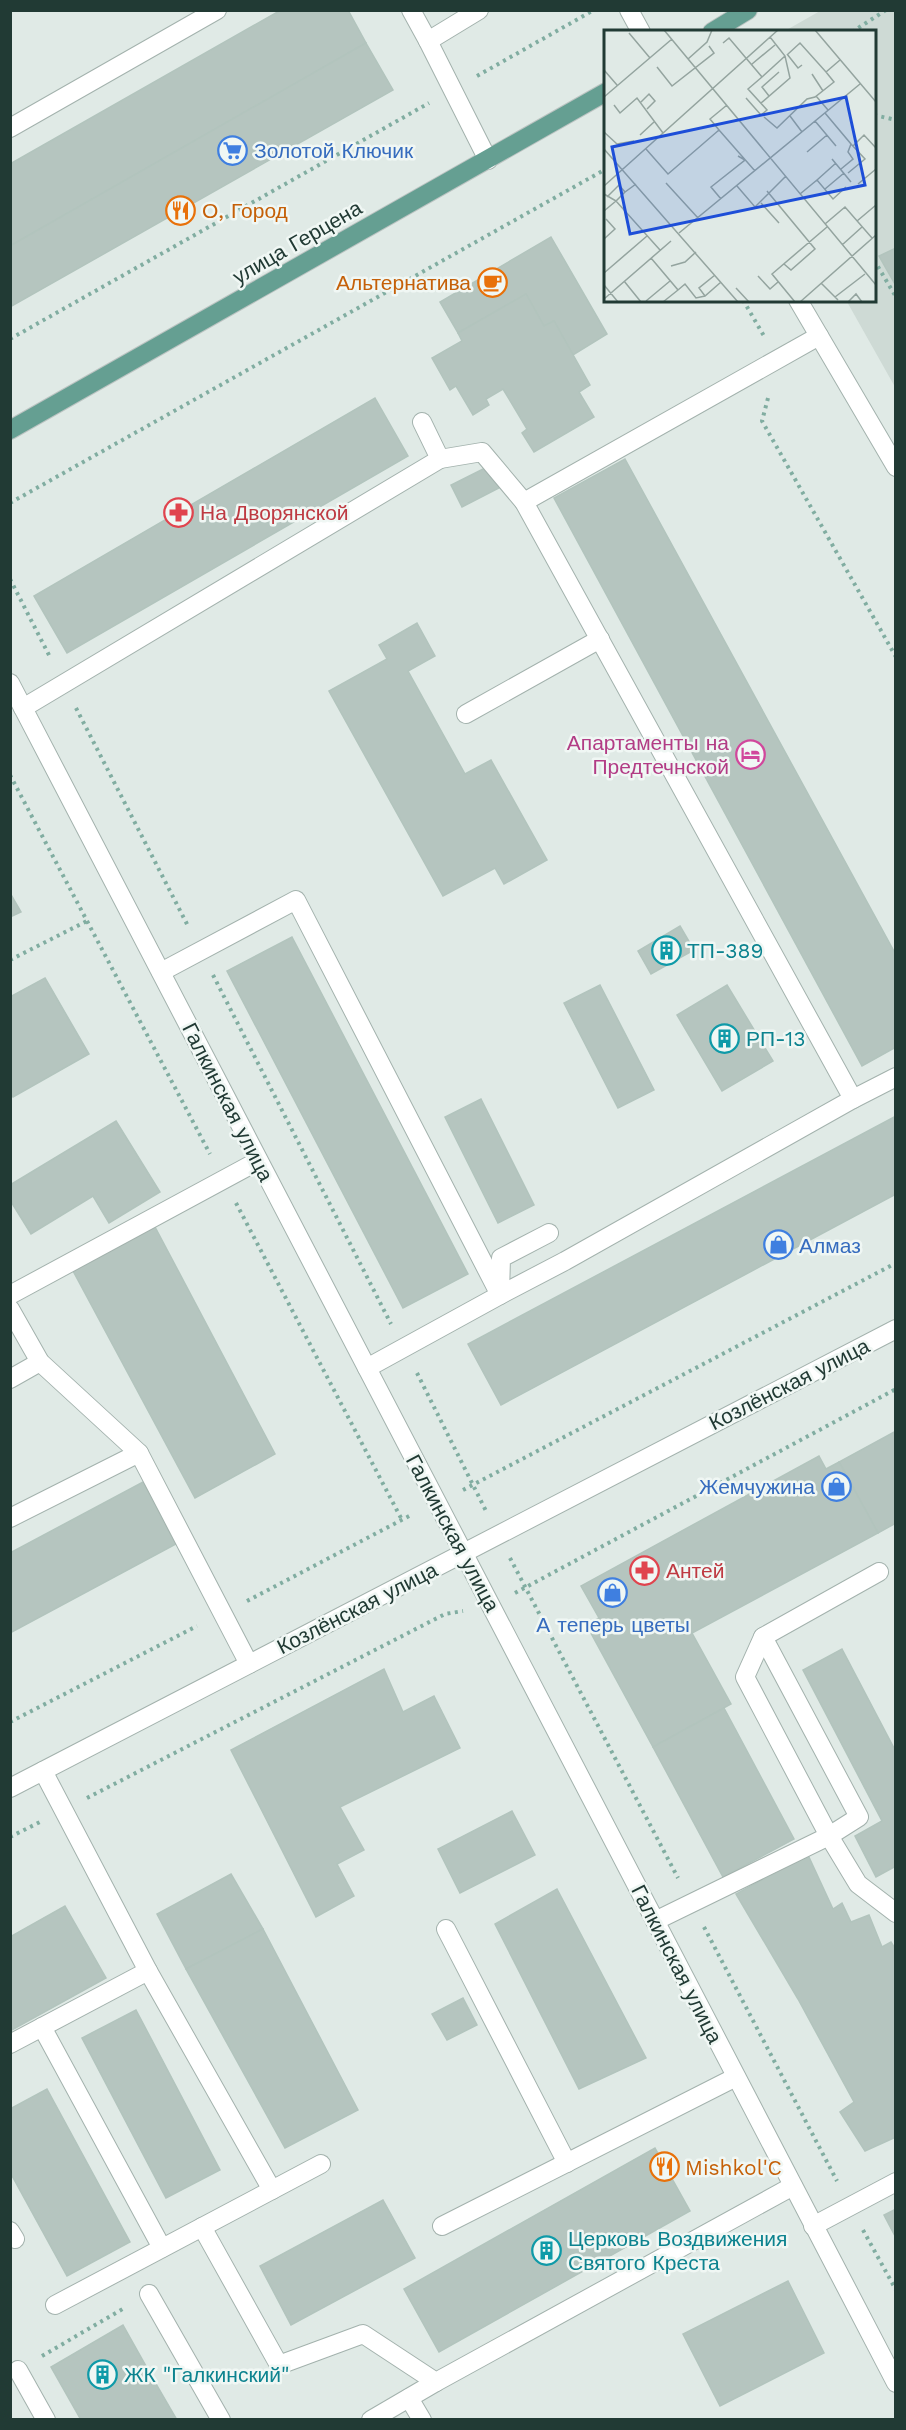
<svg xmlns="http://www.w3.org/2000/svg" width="906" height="2430" viewBox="0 0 906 2430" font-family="'Work Sans',sans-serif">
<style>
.built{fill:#cedad5}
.building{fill:#b5c5bf;stroke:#b2c4bd;stroke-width:1.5}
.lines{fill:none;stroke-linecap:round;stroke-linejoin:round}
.minor-casing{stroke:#a3b2ad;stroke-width:20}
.major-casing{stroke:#bcc4c2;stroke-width:20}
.path{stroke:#81ada1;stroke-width:4;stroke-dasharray:3 4.5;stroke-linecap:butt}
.minor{stroke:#fff;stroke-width:18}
.major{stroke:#659f92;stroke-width:18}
.labels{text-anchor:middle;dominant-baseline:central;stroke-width:5;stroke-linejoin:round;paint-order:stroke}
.shop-label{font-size:21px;fill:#366cbe;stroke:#f0f7f4;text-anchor:start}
.food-label{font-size:21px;fill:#c56008;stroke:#f0f7f4;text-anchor:start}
.street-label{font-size:21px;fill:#213a34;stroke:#f0f7f4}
.health-label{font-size:21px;fill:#be3a42;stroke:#f0f7f4;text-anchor:start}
.hotel-label{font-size:21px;fill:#b23c85;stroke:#f0f7f4;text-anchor:end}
.culture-label{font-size:21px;fill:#0d838f;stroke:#f0f7f4;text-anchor:start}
.inset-road{fill:none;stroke:#94a49f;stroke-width:1.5}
.view{fill:#1d4ed8;fill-opacity:0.15;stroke:#1d4ed8;stroke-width:3}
.inset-edge{fill:none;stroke:#213a34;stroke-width:3}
</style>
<rect width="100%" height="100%" fill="#e0eae6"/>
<!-- built -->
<path class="built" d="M820 11H895V387L846 300H874V32H783Z"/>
<!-- building -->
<g class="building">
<path d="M281 10H348L366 43 10 246V164Z"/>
<path d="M366 43 393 90 10 307V246Z"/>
<path d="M551 237 607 334 573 355 554 321 544 326 526 294 458 333 440 302Z"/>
<path d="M896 248V286L879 256Z"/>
<path d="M526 294 544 326 554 321 590 385 579 392 594 417 534 452 522 433 527 429 503 389 486 399 489 405 473 415 456 386 450 390 432 358 462 341 458 333Z"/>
<path d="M375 398 408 456 67 653 34 596Z"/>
<path d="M625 459 896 955V1047L862 1066 554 498Z"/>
<path d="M489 466 499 488 462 507 451 485Z"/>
<path d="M417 623 435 656 408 671 465 774 491 760 547 860 504 884 495 868 443 896 329 691 387 659 379 645Z"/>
<path d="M10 893 21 912 10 917Z"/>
<path d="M680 926 694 950 651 974 638 951Z"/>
<path d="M292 937 468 1274 403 1308 227 971Z"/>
<path d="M45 978 89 1054 13 1097 10 1093V997Z"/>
<path d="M600 985 654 1090 618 1108 564 1003Z"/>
<path d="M727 985 773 1061 722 1091 677 1015Z"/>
<path d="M481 1099 534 1205 498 1223 445 1117Z"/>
<path d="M896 1116V1194L501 1405 468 1344Z"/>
<path d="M116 1121 160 1192 109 1223 93 1196 31 1234 10 1200V1185Z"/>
<path d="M154 1225 275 1454 195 1498 72 1269Z"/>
<path d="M896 1431V1523L878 1533 839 1462Z"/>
<path d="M819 1456 826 1469 839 1462 878 1533 692 1633 731 1704 653 1747 586 1624 599 1618 581 1586Z"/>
<path d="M143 1482 176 1544 10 1633V1553Z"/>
<path d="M842 1649 896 1752V1866L876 1877 855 1836 882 1821 803 1670Z"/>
<path d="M384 1669 403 1712 434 1696 460 1748 340 1807 364 1850 337 1864 354 1896 316 1917 231 1750Z"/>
<path d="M724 1708 794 1839 723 1877 653 1747Z"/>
<path d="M512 1811 535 1855 460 1893 438 1849Z"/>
<path d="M808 1855 833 1909 842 1903 851 1922 869 1915 882 1947 891 1942 896 1950V2137L865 2151 840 2112 854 2102 798 1999 736 1894Z"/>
<path d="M231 1874 263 1929 186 1969 157 1914Z"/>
<path d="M557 1889 646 2058 579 2089 495 1924Z"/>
<path d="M65 1906 106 1978 10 2031V1937Z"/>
<path d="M263 1929 358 2110 285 2148 186 1969Z"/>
<path d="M463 1998 477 2025 447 2040 432 2014Z"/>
<path d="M136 2010 220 2170 166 2198 82 2038Z"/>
<path d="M47 2089 130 2242 67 2276 10 2172V2109Z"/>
<path d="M655 2148 690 2211 439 2352 404 2289Z"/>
<path d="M383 2200 415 2258 291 2325 260 2266Z"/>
<path d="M896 2209V2238L884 2215Z"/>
<path d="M788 2281 824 2353 720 2406 683 2334Z"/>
<path d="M123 2325 155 2382 177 2420H81L51 2367Z"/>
</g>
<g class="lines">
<defs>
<g id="minor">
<path d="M411 10 428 41"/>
<path d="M479 10 428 41 488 160"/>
<path d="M629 10 641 32"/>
<path d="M10 128 217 10"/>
<path d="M798 300 896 467"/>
<path d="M819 336 524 502 853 1099 896 1077"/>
<path d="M422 422 440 459 482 452 524 502"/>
<path d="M10 683 896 2383"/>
<path d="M23 708 440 459"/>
<path d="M466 714 600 639"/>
<path d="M161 972 296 900 500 1295"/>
<path d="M500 1293 501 1258 549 1233"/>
<path d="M10 1295 258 1161"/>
<path d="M10 1309 40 1362 139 1453 249 1664"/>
<path d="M367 1368 500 1295 565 1261 853 1099"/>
<path d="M10 1379 40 1362"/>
<path d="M10 1518 139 1453"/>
<path d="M879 1572 763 1637 745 1677 829 1836 858 1884 896 1913"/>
<path d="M10 1788 896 1329"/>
<path d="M655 1921 829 1836 859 1817 763 1637"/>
<path d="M446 1929 567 2163"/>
<path d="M148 1971 272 2190"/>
<path d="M42 2027 162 2248"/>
<path d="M10 2044 148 1971 43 1771"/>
<path d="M442 2226 736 2077"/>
<path d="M813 2226 896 2182"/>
<path d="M202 2227 279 2365 363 2334 436 2382 793 2186"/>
<path d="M10 2231 15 2239"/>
<path d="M149 2294 221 2420"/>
<path d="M55 2305 321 2164"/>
<path d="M18 2370 46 2420"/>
<path d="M409 2398 422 2420"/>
<path d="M371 2420 436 2382"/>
</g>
<g id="major">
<path d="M712 32 748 10"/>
<path d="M10 430 606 92"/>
</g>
</defs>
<!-- minor casing -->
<use href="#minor" class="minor-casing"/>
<!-- major casing -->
<use href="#major" class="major-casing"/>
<!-- path -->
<g class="path">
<path d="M852 32 886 10"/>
<path d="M477 76 594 10"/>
<path d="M874 115 896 120"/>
<path d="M874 260 896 297"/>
<path d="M743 300 764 336"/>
<path d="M10 339 429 103"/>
<path d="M768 398 762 421 896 657"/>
<path d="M10 503 606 169"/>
<path d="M10 579 51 659"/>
<path d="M76 708 188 926"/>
<path d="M10 775 210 1154"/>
<path d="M10 960 87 921"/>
<path d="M213 975 391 1324"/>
<path d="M236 1203 402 1520"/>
<path d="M417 1373 486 1511"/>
<path d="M463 1490 896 1263"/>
<path d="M510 1558 678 1878"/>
<path d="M515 1593 896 1389"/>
<path d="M247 1601 413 1514"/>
<path d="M10 1722 197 1626"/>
<path d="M87 1798 445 1614 463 1611"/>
<path d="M10 1837 40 1822"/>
<path d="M704 1927 837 2181"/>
<path d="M863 2230 896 2290"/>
<path d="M42 2356 126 2307"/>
</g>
<!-- minor -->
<use href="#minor" class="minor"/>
<!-- major -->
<use href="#major" class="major"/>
</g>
<!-- icons -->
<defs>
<symbol id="supermarket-ring" viewBox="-11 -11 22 22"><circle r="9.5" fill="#f0f7f4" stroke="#3f7fe0" stroke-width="1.5"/><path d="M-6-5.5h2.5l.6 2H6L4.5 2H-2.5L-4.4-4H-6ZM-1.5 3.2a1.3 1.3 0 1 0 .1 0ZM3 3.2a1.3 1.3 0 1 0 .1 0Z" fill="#3f7fe0"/></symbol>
<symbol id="restaurant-ring" viewBox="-11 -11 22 22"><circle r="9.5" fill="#f0f7f4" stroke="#e8710a" stroke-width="1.5"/><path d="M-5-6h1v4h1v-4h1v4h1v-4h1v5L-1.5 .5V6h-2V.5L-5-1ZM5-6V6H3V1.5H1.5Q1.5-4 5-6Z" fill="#e8710a"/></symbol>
<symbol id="cafe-ring" viewBox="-11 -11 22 22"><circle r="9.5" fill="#f0f7f4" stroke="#e8710a" stroke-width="1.5"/><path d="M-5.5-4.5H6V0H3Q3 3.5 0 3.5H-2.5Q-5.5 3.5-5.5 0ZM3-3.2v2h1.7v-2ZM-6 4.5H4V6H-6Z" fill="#e8710a"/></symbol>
<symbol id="pharmacy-ring" viewBox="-11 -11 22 22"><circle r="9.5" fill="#f0f7f4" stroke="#e0444e" stroke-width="1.5"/><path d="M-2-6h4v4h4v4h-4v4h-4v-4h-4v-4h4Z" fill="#e0444e"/></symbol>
<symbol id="hotel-ring" viewBox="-11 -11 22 22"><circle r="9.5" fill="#f0f7f4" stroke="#d1479c" stroke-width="1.5"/><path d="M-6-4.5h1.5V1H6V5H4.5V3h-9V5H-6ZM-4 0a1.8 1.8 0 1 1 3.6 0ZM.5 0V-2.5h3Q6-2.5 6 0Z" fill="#d1479c"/></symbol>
<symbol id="building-ring" viewBox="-11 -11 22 22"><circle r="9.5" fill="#f0f7f4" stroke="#0f9aa8" stroke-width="1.5"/><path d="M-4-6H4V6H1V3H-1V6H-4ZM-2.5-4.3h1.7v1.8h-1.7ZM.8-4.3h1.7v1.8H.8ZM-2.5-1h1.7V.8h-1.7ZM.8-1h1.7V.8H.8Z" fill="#0f9aa8"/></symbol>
<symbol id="shop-ring" viewBox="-11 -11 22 22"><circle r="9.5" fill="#f0f7f4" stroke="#3f7fe0" stroke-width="1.5"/><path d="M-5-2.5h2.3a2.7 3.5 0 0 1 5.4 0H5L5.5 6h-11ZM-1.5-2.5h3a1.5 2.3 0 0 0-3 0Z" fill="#3f7fe0"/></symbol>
</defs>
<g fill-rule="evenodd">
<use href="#supermarket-ring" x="216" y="134" width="33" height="33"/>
<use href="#restaurant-ring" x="164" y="194" width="33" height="33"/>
<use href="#cafe-ring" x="476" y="266" width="33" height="33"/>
<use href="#pharmacy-ring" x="162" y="496" width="33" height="33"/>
<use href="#hotel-ring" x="734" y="738" width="33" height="33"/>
<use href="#building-ring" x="650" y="934" width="33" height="33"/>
<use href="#building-ring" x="708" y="1022" width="33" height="33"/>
<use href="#shop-ring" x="762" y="1228" width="33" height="33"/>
<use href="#shop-ring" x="820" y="1470" width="33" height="33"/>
<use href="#pharmacy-ring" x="628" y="1554" width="33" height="33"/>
<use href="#shop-ring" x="596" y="1576" width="33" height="33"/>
<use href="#restaurant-ring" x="648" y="2150" width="33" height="33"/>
<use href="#building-ring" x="530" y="2234" width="33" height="33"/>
<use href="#building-ring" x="86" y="2358" width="33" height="33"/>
</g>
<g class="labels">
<!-- shop labels -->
<g class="shop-label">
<text x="254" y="150">Золотой Ключик</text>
<text x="799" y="1245">Алмаз</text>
<text x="815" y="1486" text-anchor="end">Жемчужина</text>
<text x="613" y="1624" text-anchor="middle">А теперь цветы</text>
</g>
<!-- food labels -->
<g class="food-label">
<text x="202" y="210">О, Город</text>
<text x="471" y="282" text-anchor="end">Альтернатива</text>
<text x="685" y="2167">Mishkol'C</text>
</g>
<!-- street labels -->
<g class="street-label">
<text transform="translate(297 242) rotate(-30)">улица Герцена</text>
<text transform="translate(228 1102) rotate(63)">Галкинская улица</text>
<text transform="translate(789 1384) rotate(-27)">Козлёнская улица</text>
<text transform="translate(453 1533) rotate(62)">Галкинская улица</text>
<text transform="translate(357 1608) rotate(-27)">Козлёнская улица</text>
<text transform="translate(677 1964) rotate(63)">Галкинская улица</text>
</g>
<!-- health labels -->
<g class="health-label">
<text x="200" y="512">На Дворянской</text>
<text x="666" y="1570">Антей</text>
</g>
<!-- hotel labels -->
<g class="hotel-label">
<text x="729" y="742">Апартаменты на<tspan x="729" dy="24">Предтечнской</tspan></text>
</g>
<!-- culture labels -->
<g class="culture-label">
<text x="687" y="950">ТП-389</text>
<text x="746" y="1038">РП-13</text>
<text x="568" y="2238">Церковь Воздвижения<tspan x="568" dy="24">Святого Креста</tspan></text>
<text x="124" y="2374">ЖК "Галкинский"</text>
</g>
</g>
<!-- overview -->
<g transform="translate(604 30)">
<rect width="272" height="272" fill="#e0eae6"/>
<path class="inset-road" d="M60 0 272 255M211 0 272 72M25 3 46 28M119 13 125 8 158 47 144 59 163 80 157 85 142 68M183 24 194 38 198 35M184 24 196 13 222 42 236 30M84 29 103 12 108 0M148 34 171 15M53 37 68 56 110 23 105 16M0 40 13 55M208 44 219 61M158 47 181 26M165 66 158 57 175 42M212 66 224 80M0 67 68 9M37 72 45 64 51 71 43 79M157 73 186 48 181 26 166 7M10 75 16 83 33 68 59 103M221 83 247 114 244 122 249 129 237 139M186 86 198 102M160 87 173 98 203 69 211 67 230 52 222 42M211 91 232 116M115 100 151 141M0 102 13 114 30 111M36 105 50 92M249 116 260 105 272 118M0 119 134 272M42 119 64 144 115 100 106 89 123 75M203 122 223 105M228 129 247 152M244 143 261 129 247 114M213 150 232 133M62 153 94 188M254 154 272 139M0 156 174 0M133 156 151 177 182 146M221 159 240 143M163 161 211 219 187 240 180 234M0 164 12 171 21 162M196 164 213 150 229 169 242 157M3 167 15 155 21 162 32 154M117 169 107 157 141 130 134 126M157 173 175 193M0 181 12 171 56 220M253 191 272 175M221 194 241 177 268 208M75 203 256 54M0 209 11 199 2 189M238 215 258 197M47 228 74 260 59 272M67 236 81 232 92 222M0 243 43 206M154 246 166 259 174 252M20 251 37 272M217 253 234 270M0 255 14 272M132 258 145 272M74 260 81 254 92 268 101 266 117 252M101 266 95 258 111 245M231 267 261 244M0 269 67 211M42 271 66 251M191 272 168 244 223 197M196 272 272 205M244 272 252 264 258 272"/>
<path class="view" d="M242 67 261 155 26 204 8 117Z"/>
<rect width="272" height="272" class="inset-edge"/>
</g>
<!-- border -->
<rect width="906" height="2430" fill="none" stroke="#213a34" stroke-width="24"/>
</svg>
